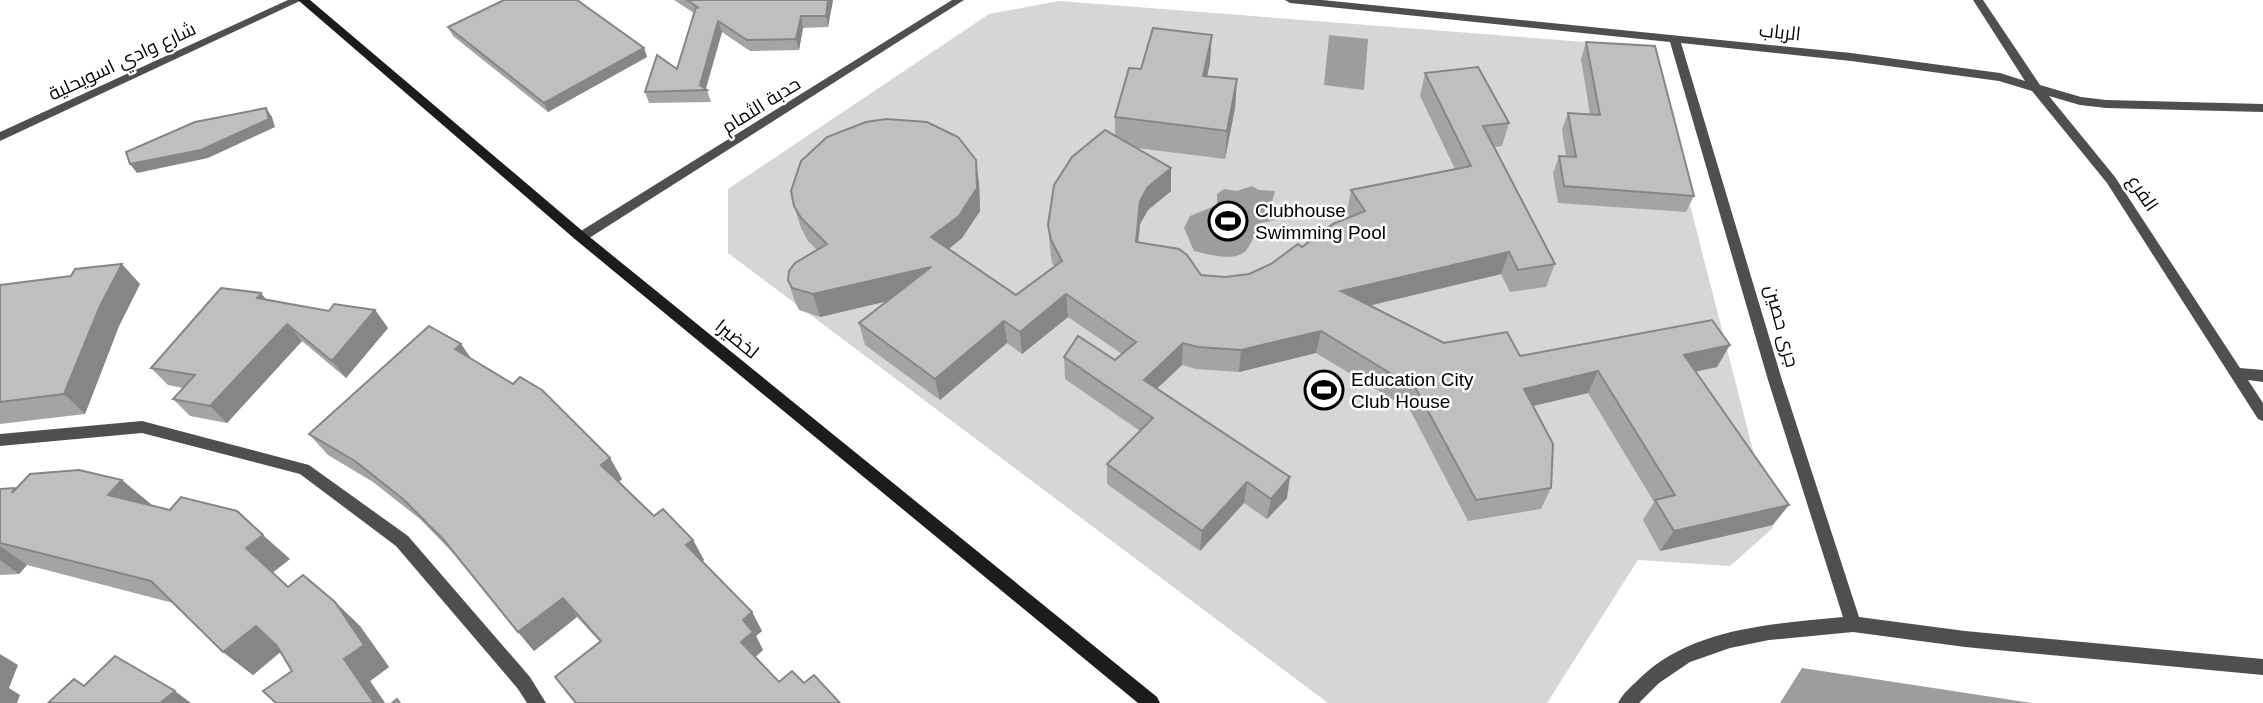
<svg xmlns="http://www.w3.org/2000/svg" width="2263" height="703" viewBox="0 0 2263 703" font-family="Helvetica,Cairo,sans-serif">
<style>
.green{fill:#d6d6d6}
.water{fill:#9d9d9d}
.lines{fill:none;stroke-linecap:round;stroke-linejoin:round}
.street{fill:#4f4f4f;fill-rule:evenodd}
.secondary{fill:#1c1c1c;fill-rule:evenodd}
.wall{fill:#a4a4a4}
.shaded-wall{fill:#868686}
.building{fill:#bfbfbf;stroke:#868686;stroke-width:2}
.labels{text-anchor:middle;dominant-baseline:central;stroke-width:5;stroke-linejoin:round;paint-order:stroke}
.street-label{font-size:19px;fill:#000;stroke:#fff}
.poi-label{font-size:19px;fill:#000;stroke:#fff;text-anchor:start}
</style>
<rect width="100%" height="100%" fill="#fff"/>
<!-- green -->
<path class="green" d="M1059 1 1624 45 1654 65 1773 528 1730 566 1638 560 1547 703H1328L728 253V189L989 14Z"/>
<!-- water -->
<g class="water">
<path d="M1329 35 1368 39 1364 90 1324 85Z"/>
<path d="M1252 186 1259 190 1275 191 1269 213 1275 220 1261 223C1256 231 1253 240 1248 248 1238 264 1208 254 1194 251L1184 228 1190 216 1217 205V194L1224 189 1237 191Z"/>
<path d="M1802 668 2032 703H1780Z"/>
</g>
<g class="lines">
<!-- street -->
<g class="street">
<path d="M288 0H302L0 141V132Z"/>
<path d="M952 0H964L586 240H576L575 237 576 234Z"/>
<path d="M1285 0H1322L1851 53 2000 73 2025 81 1973 0H1983L2040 85 2081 97 2106 100 2263 104V112L2106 108 2080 105 2049 96 2115 177 2240 368 2263 370V382L2248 380 2263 403V421L2258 419 2107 183 2032 91 1999 81 1851 61 1681 43 1782 380 1859 617 1965 631 2263 659V675L1965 647 1853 632 1769 640 1730 648 1690 662 1659 683 1639 703H1618C1623 693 1632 686 1639 679 1692 627 1774 624 1843 617L1768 380 1670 42 1290 3Z"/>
<path d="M142 421 309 465 408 536 530 677 546 703H527L518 689 396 546 300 474 142 433 0 446V434Z"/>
</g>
<!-- secondary -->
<path class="secondary" d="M298 0H310L586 234 1157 697 1160 703H1138L576 240Z"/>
</g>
<!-- wall -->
<g class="wall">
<path d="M674 0H833L828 27 803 28 799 50 750 51 722 32 706 89 707 90 711 102 649 103 645 92 677 69 694 13Z"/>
<path d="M448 27 644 48 647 57 548 112 453 36Z"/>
<path d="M1586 42 1694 196 1686 212 1558 203 1553 173 1559 156H1566L1562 130 1568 113 1590 114 1581 59Z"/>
<path d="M1210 63 1207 76 1237 79 1235 108 1225 159 1137 148 1171 168V191L1148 210 1140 224 1138 242 1201 275 1225 277 1249 274 1271 264 1302 247 1350 217 1347 212 1351 190 1455 169 1420 96 1425 73 1509 123 1502 146 1494 147 1555 264 1546 287 1510 292 1501 274 1369 306 1444 343 1520 356 1717 367 1696 372 1773 525 1660 551 1643 520 1654 502 1588 393 1533 406 1551 488 1541 509 1468 521 1410 410 1316 353 1239 372 1196 369 1182 365 1157 388 1287 498 1267 519 1244 503 1200 551 1107 484V464L1140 431 1065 379 1064 357 1115 360 1122 354 1068 317 1022 354 1007 343 940 400 865 345 859 323 887 301 820 317 799 310 795 302 788 280 817 250 808 241 801 228 794 206 979 183 980 211 962 238 949 249 1016 295 1055 266 1052 263 1050 248 1048 225 1115 136V117L1141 69Z"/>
<path d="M140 284 119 326 85 414 0 424V285Z"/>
<path d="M261 293 266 300 329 311 375 310 388 328 346 378 302 341 227 423 190 416 173 399 183 388 168 385 151 368Z"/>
<path d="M461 344 472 360 610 458 622 479 619 482 654 516 693 540 704 560 702 561 752 612 762 631 756 636 763 650 755 657 779 682 804 683 840 703 600 642 577 617 534 651 455 555 420 519 373 482 328 455 309 434Z"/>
<path d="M122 480 151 506 290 559 272 573 288 587 335 602 360 626 389 667 370 681 385 703H276L292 671 281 652 253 675 223 652 173 603 27 565 19 574 0 575V489L14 488 15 489Z"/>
</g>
<!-- shaded-wall -->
<g class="shaded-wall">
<path d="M828 0H833L828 27 826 16Z"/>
<path d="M801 16 803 28 799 50 796 39Z"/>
<path d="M718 21 722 32 705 90 700 85Z"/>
<path d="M1212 35 1210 63 1201 104 1203 76Z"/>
<path d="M644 48 647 57 548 112 544 103Z"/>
<path d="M1237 79 1235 108 1225 159 1227 131Z"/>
<path d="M266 108 272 117 275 127 208 158 137 173 130 164Z"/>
<path d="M976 160 979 183 980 211 962 238 935 260 931 237Z"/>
<path d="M1171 168V191L1148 210 1140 224 1136 265V242L1140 201 1148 187Z"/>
<path d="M1509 252 1501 274 1337 313 1341 291Z"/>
<path d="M122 264 140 284 119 326 85 414 64 394 100 306Z"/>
<path d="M931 267 935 290 820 317 813 294Z"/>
<path d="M261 293 275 311 257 298Z"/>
<path d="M1066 294 1068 317 1022 354 1020 332Z"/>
<path d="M375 310 388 328 346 378 332 361Z"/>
<path d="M1004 321 1007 343 940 400 935 379Z"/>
<path d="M287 324 302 341 227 423 210 406Z"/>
<path d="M1321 331 1316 353 1239 372 1241 350Z"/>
<path d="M1183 343 1182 365 1144 401V380Z"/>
<path d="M461 344 476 366 455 349Z"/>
<path d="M1730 345 1717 367 1671 376 1684 355Z"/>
<path d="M1598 371 1588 393 1515 410 1524 389Z"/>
<path d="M610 458 622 479 614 486 601 465Z"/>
<path d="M1290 477 1287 498 1267 519 1271 499Z"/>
<path d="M122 480 152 505 138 520 108 495Z"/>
<path d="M1247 482 1244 503 1200 551 1202 531Z"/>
<path d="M1789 505 1773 525 1660 551 1674 531Z"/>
<path d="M263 535 290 559 272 573 246 548Z"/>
<path d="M693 540 704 560 697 565 686 545Z"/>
<path d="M0 546 27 565 19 574 0 560Z"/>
<path d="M563 598 577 617 534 651 518 632Z"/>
<path d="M335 602 360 626 389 667 370 681 385 703H374L344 659Z"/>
<path d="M752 612 762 631 756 636 763 650 751 661 741 642 743 620Z"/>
<path d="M256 626 283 649 253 675 223 652Z"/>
<path d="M0 654 18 665 9 688 20 695 17 703H0Z"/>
<path d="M175 691 191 703H160Z"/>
</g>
<!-- building -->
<g class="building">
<path d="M504 0H577L644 48 544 103 448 27Z"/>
<path d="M687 0H828L826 16H801L796 39 747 40 718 21 700 85 707 90 645 92 657 55 677 69 696 7 699 8Z"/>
<path d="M1153 28 1212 35 1203 76 1237 79 1227 131 1115 117 1129 68 1141 69Z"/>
<path d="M1586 42 1655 46 1694 196 1564 186 1559 156 1576 157 1568 113 1600 115Z"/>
<path d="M1478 67 1509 123 1483 126 1555 264 1518 270 1509 252 1341 291 1444 343 1507 332 1520 356 1712 320 1730 345 1684 355 1789 505 1674 531 1655 500 1675 495 1598 371 1524 389 1553 444 1551 488 1476 500 1416 389 1321 331 1241 350 1198 347 1183 343 1144 380 1290 477 1271 499 1247 482 1202 531 1107 464 1153 418 1064 357 1078 336 1115 360 1136 342 1066 294 1020 332 1004 321 935 379 859 323 931 267 813 294 792 288 788 280 789 271 795 263 827 244 801 218 794 206 791 191 801 161 827 137 866 122 886 119 927 122 958 137 976 160 977 188 959 216 931 237 1016 295 1062 261 1051 240 1048 225 1054 185 1072 157 1105 130 1171 168 1148 187 1140 201 1136 242 1179 249 1187 255 1201 275 1225 277 1249 274 1271 264 1298 244 1302 247 1333 224 1365 211 1351 190 1471 166 1425 73Z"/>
<path d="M266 108 269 119 201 150 130 164 126 152 195 122Z"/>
<path d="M122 264 100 306 64 394 0 402V285L71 276 75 269Z"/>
<path d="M221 288 261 293 257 298 329 311 334 304 375 310 332 361 287 324 210 406 173 399 195 375 151 368Z"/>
<path d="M429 326 461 344 455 349 513 384 520 377 542 390 610 458 601 465 654 516 663 509 693 540 686 545 752 612 743 620 753 632 741 642 779 682 792 671 804 683 814 675 840 703H576L555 677 601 641 563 598 518 632 443 539 403 499 355 461 309 434Z"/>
<path d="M79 470 122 480 108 495 170 510 181 497 237 511 263 535 246 548 288 587 303 575 335 602 364 645 344 659 374 703H276L263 691 292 671 277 646 256 626 223 652 151 581 0 543V489L14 488 12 493 30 474Z"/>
<path d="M115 656 175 691 160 703H48L74 679 84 686Z"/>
<path d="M397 699 400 703H392Z"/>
</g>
<!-- icons -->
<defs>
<symbol id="stadium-ring" viewBox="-11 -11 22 22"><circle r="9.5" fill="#fff" stroke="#000" stroke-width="1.5"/><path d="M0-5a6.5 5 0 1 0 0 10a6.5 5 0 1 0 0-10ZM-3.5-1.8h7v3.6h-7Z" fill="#000"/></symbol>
</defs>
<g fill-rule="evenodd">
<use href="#stadium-ring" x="1206" y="199" width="44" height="44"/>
<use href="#stadium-ring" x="1302" y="368" width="44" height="44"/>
</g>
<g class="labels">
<!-- street labels -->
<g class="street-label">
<text transform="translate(1780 32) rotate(6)">الرباب</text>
<text transform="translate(122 61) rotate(-25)">شارع وادي اسويحلية</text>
<text transform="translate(761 105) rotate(-32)">حدبة الثمام</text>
<text transform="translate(2143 193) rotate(56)">الفرع</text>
<text transform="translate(1782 326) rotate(75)">جرى حصين</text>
<text transform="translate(737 339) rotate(39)">لخضيرا</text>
</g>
<!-- poi labels -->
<g class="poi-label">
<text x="1255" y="210">Clubhouse<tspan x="1255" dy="22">Swimming Pool</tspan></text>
<text x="1351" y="379">Education City<tspan x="1351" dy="22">Club House</tspan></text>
</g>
</g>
</svg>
